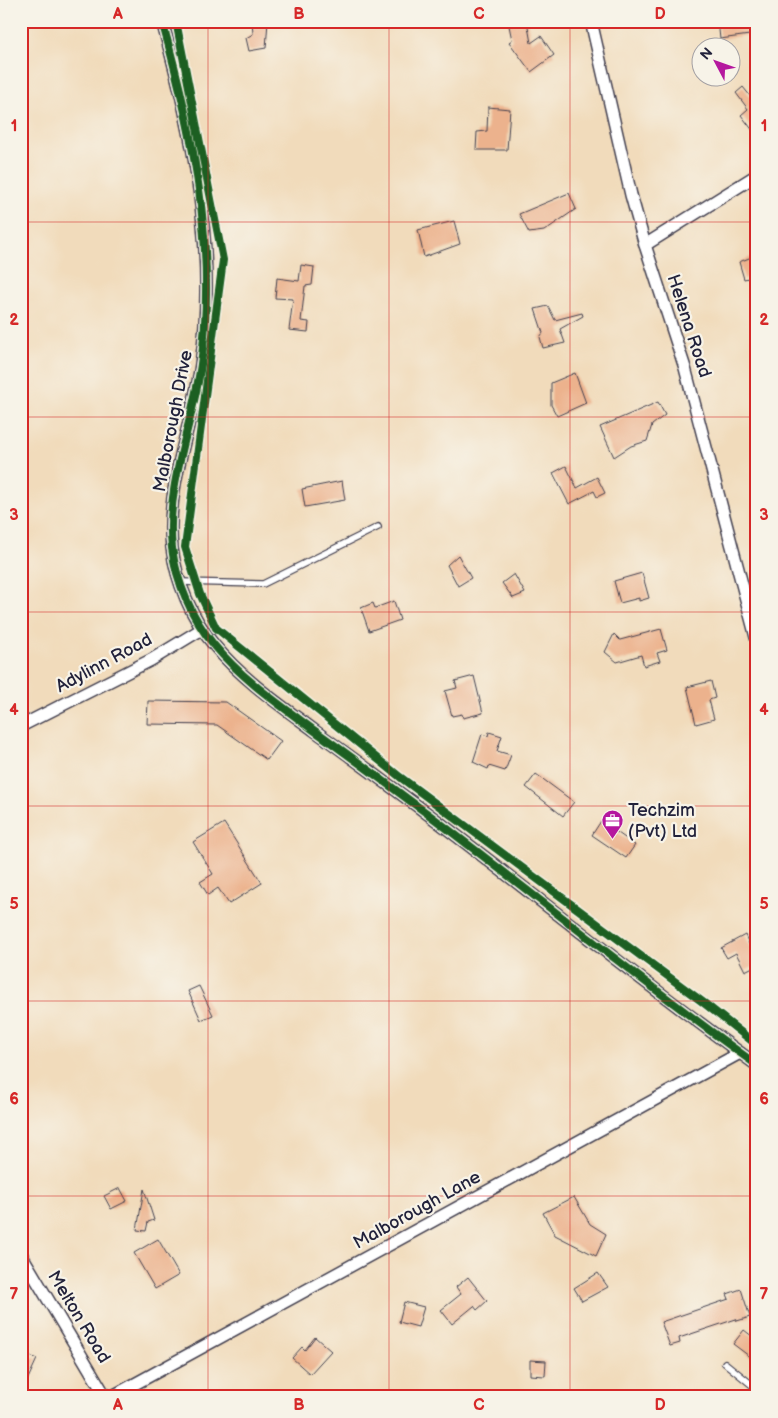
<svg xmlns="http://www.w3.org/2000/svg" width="778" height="1418" viewBox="0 0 778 1418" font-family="'Balsamiq Sans',sans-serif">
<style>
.building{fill:#ecb28d}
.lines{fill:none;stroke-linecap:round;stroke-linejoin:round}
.lane-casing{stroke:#413e4e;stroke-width:8}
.street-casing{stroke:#413e4e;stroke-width:14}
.lane{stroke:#fff;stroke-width:5.5}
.street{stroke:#fff;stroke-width:11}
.cycleway-casing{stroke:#f7f3e8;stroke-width:11}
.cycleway{stroke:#1b5e20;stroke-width:8}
.grid{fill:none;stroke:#d62828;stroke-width:1;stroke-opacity:0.55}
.labels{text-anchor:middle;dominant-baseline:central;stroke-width:4.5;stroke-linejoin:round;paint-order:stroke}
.street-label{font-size:18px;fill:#22223b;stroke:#f7f3e8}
.poi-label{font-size:18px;fill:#22223b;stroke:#f7f3e8;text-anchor:start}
.neatline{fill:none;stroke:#d62828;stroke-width:2}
.grid-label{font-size:16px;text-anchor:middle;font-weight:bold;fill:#d62828}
</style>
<rect width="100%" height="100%" fill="#f7f3e8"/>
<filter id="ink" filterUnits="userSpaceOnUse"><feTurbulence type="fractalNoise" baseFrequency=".02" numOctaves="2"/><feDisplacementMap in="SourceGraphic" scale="10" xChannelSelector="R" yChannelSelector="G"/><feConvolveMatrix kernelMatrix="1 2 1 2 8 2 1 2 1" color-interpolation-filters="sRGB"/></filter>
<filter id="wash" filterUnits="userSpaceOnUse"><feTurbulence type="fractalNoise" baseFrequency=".0096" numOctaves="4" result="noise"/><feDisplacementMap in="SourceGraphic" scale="20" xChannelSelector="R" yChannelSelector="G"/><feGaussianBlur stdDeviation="1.12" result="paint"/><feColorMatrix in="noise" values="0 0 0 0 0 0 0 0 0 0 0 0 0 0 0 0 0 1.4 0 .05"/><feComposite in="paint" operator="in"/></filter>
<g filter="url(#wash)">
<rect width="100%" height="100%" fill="#f1dbbb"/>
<g id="blocks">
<!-- building -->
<g class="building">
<path d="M252 21H268L266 48 249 51 246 38 253 34Z"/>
<path d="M508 21H527L531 43 541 36 554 55 531 72 509 42 512 40Z"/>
<path d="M718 21H757V34L720 39Z"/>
<path d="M743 87 751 97 757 92V136L741 115 748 109 736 93Z"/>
<path d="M488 107 510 109 507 150H476L477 132 487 131Z"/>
<path d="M569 193 576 209 544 231 529 233 519 214Z"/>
<path d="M454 221 460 244 424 257 418 230Z"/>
<path d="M757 255V276L744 279 739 262Z"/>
<path d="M301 265 314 267 312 285 305 286 301 321 309 322 308 332 289 330 293 299 275 298 277 278 299 281Z"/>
<path d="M548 306 555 320 582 313 583 316 560 329 565 343 543 348 540 337 543 333 535 309Z"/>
<path d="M575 373 586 403 557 416 551 405V383Z"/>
<path d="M658 402 665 415 652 425 647 441 631 446 614 457 600 427Z"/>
<path d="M566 466 577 488 597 477 605 493 597 497 594 491 569 504 553 473Z"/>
<path d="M342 481 345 500 305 507 302 489Z"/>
<path d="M458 555 471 578 458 586 447 565Z"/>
<path d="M642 573 649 598 639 601V598L620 603 614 581Z"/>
<path d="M514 574 525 593 513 598 502 583Z"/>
<path d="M394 601 400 620 369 631 361 608 373 603 375 608Z"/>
<path d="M661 629 667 650 657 653 660 661 644 666 641 655 617 662 605 652 614 634 620 640Z"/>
<path d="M474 676 483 713 463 718 462 714 452 716 445 691 457 688 455 681Z"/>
<path d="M711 681 715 698 709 700 714 719 696 724 687 687Z"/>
<path d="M148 701 226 702 281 741 267 760 217 725 147 724Z"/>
<path d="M489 732 502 736 497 751 511 755 505 771 489 766 488 769 473 762 482 734 488 736Z"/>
<path d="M536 774 574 802 563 816 526 787Z"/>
<path d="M601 821 635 845 626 858 592 835Z"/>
<path d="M224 823 262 883 229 904 218 888 208 895 200 882 213 874 193 842Z"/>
<path d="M745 935 750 946 757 942V965L745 971 736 953 727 958 721 948Z"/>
<path d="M199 986 213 1015 201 1020 188 991Z"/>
<path d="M120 1188 127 1201 111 1209 104 1196Z"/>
<path d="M144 1189 154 1220 148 1222 146 1231 137 1230Z"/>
<path d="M574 1197 590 1224 606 1234 596 1256 555 1235 543 1213Z"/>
<path d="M158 1239 179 1275 155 1289 134 1253Z"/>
<path d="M598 1273 608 1287 582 1301 574 1288Z"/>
<path d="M468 1277 487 1301 477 1310 474 1306 452 1324 441 1310 461 1294 456 1287Z"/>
<path d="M741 1289 750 1317 737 1321 736 1319 679 1338 680 1343 670 1346 661 1322 729 1299 727 1294Z"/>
<path d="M404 1302 424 1307 418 1327 399 1322Z"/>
<path d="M744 1330 757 1340V1362L733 1344Z"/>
<path d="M315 1337 331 1351 310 1374 292 1358 302 1347 305 1350Z"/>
<path d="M21 1352 37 1359 21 1394Z"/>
<path d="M530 1360 546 1361 545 1376 530 1375Z"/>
</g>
</g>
</g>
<g filter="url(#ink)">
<use href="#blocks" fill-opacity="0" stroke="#413e4e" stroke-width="1"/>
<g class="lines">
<defs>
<g id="lane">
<path d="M181 582 263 584 378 527"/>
<path d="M725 1363 757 1389"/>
<path d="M608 1397H610"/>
</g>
<g id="street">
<path d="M162 21C193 131 217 249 201 364 193 424 165 486 172 548 176 581 192 619 214 645 242 679 280 705 315 731 353 758 390 786 428 814 538 897 645 985 757 1065"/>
<path d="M591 21 631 195 645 245 685 368 757 641"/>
<path d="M645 245 757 175"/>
<path d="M21 726 151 660 202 629"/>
<path d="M21 1254 106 1397"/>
<path d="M111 1397 740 1053"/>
</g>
</defs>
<!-- lane casing -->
<use href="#lane" class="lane-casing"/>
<!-- street casing -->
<use href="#street" class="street-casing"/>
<!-- lane -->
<use href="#lane" class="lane"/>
<!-- street -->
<use href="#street" class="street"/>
<defs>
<g id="cycleway">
<path d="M162 21C193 131 217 249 201 364 193 424 165 486 172 548 176 581 192 619 214 645 242 679 280 705 315 731 353 758 390 786 428 814 538 897 645 985 757 1065"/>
<path d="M176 21 223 260 185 547 200 594 216 628 400 777 704 1003 757 1045"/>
</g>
</defs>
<!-- cycleway casing -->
<use href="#cycleway" class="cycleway-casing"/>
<!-- cycleway -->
<use href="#cycleway" class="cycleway"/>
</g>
</g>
<!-- grid -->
<path class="grid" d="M208 21V1397M389 21V1397M570 21V1397M21 222H757M21 417H757M21 612H757M21 806H757M21 1001H757M21 1196H757"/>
<!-- icons -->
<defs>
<symbol id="office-pin" viewBox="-11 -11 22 30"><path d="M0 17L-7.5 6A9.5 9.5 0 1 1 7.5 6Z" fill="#b5179e" stroke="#f7f3e8"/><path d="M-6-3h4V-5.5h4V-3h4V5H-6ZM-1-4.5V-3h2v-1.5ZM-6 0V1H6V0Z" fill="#fff"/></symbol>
</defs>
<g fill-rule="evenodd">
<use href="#office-pin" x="600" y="808" width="25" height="34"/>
</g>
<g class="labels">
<!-- street labels -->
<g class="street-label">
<text transform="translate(689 326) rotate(72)">Helena Road</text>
<text transform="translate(173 421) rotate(-79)">Malborough Drive</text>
<text transform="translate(104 663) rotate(-28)">Adylinn Road</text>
<text transform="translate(417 1210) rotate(-29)">Malborough Lane</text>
<text transform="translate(79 1317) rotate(59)">Melton Road</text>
</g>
<!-- poi labels -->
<g class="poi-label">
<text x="628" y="810">Techzim<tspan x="628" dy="21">(Pvt) Ltd</tspan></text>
</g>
</g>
<!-- margin -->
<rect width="778" height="1418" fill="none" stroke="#f7f3e8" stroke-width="55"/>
<!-- north arrow -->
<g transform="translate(716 62) rotate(311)"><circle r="24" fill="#f7f3e8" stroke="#a29fa3"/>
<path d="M0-4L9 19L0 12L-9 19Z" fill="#b5179e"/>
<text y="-8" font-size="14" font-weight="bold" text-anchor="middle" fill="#22223b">N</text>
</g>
<rect x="28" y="28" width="722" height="1362" class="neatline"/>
<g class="grid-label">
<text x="118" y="19">A</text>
<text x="299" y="19">B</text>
<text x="479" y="19">C</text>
<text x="660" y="19">D</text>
<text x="14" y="131">1</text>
<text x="764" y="131">1</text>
<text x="14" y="325">2</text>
<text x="764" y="325">2</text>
<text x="14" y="520">3</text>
<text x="764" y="520">3</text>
<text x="14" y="715">4</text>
<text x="764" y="715">4</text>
<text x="14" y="909">5</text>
<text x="764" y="909">5</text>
<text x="14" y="1104">6</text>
<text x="764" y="1104">6</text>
<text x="14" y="1299">7</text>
<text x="764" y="1299">7</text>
<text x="118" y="1410">A</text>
<text x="299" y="1410">B</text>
<text x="479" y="1410">C</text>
<text x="660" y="1410">D</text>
</g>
</svg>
